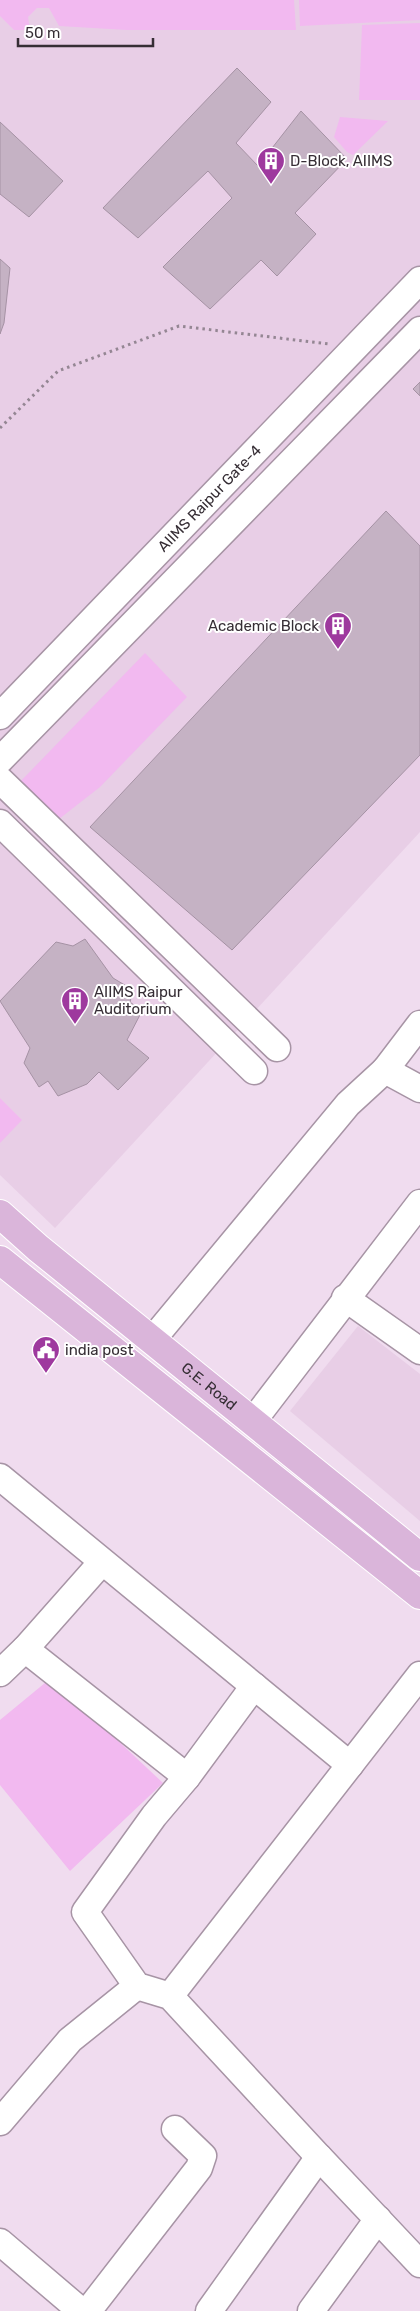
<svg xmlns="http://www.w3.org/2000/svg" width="420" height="2311" viewBox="0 0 420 2311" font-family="Rubik,sans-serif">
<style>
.built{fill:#e8cee6}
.green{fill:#f2b9f0}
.building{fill:#c5b2c4;stroke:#a592a4}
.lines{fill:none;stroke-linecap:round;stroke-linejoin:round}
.minor-casing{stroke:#a794a5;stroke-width:29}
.major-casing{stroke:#fff;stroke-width:30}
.path{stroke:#948693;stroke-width:3;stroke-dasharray:2.5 4;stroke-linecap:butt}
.minor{stroke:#fff;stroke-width:26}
.major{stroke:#dab5da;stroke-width:28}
.labels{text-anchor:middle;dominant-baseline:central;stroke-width:4;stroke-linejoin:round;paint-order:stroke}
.poi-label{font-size:15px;fill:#362e35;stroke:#fff;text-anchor:start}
.street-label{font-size:15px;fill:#362e35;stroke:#fff}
</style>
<rect width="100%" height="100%" fill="#f0dcef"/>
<!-- built -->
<g class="built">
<path d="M0 0H420V832L55 1228 0 1175Z"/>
<path d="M358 1326 420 1374V1521L290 1411Z"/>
</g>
<!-- green -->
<g class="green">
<path d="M0 0H294L296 30H127L59 26 49 8H37L28 17 30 30H14L0 16Z"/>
<path d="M299 0H420V20L300 26Z"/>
<path d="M420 23V100H359L362 25Z"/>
<path d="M340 117 388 121 353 155 347 152 334 137Z"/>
<path d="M145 653 187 697 100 787 59 819 17 785Z"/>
<path d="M0 1098 22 1120 0 1143Z"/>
<path d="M51 1678 163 1783 70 1871 0 1785V1720Z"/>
</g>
<!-- building -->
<g class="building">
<path d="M237 68 271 102 236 143 258 166 301 111 347 159 295 213 316 234 277 276 261 260 210 309 163 267 232 198 208 171 138 238 103 208Z"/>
<path d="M0 122 63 181 29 217 0 194Z"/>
<path d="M0 259 10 268 4 323 0 334Z"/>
<path d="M420 382V396L413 389Z"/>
<path d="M386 511 420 546V755L232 950 90 827Z"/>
<path d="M85 939 113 978 133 990 130 1002 142 1011 127 1040 149 1058 118 1090 99 1072 87 1084 58 1096 48 1081 39 1087 24 1063 30 1048 0 1001 56 942 73 946Z"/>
</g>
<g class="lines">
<defs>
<g id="minor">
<path id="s1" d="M0 716 420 280"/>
<path d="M0 760 420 330"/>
<path d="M0 780 277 1048"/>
<path d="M0 823 254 1071"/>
<path d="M385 1070 420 1089"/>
<path d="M345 1298 420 1351"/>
<path d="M152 1340 348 1104 385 1070 420 1024"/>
<path d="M253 1421 420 1203"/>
<path d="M0 1477 254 1686"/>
<path d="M25 1649 102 1562"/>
<path d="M0 1673 25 1649 187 1777 254 1686 350 1765"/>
<path d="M187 1777 154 1816 85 1912 137 1986 170 1996 319 2157"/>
<path d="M170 1996 420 1675"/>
<path d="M0 2122 70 2040 137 1986"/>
<path d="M0 2242 81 2311"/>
<path d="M88 2311 199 2168 203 2156 175 2129"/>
<path d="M209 2311 319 2157 420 2264"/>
<path d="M311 2311 378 2219"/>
</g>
<g id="major">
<path id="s2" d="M0 1214 38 1248 420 1557"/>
<path d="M0 1260 420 1595"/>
</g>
</defs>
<!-- minor casing -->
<use href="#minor" class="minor-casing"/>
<!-- major casing -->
<use href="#major" class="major-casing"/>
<!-- path -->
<path class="path" d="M0 428 58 371 179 326 329 344"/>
<!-- minor -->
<use href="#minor" class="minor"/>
<!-- major -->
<use href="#major" class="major"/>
</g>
<!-- icons -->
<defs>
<symbol id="building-pin" viewBox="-11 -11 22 30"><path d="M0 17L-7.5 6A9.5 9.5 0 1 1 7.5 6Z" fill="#9e399e" stroke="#fff"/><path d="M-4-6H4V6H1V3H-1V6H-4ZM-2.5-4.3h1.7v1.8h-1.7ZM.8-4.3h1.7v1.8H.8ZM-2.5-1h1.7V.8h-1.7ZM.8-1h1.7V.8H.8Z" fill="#fff"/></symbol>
<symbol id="civic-pin" viewBox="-11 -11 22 30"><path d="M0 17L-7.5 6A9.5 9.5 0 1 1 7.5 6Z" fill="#9e399e" stroke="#fff"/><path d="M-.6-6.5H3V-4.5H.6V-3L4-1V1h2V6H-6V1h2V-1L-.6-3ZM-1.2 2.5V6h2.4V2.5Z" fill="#fff"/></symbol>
</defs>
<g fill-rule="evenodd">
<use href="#building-pin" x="255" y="145" width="32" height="43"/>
<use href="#building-pin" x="322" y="610" width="32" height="43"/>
<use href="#building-pin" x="59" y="985" width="32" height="43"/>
<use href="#civic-pin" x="30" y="1334" width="32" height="43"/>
</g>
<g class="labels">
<!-- poi labels -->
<g class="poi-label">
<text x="290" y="161">D-Block, AIIMS</text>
<text x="319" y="626" text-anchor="end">Academic Block</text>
<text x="94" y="992">AIIMS Raipur<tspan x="94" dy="17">Auditorium</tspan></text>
<text x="65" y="1350">india post</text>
</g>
<!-- street labels -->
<g class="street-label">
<text stroke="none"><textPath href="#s1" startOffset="302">AIIMS Raipur Gate-4</textPath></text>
<text stroke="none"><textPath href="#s2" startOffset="271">G.E. Road</textPath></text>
</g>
</g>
<!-- scale -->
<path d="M18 38v8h135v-8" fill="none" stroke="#362e35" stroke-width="2.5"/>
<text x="25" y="38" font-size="15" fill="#362e35" stroke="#ffffff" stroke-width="4" paint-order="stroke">50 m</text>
</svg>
